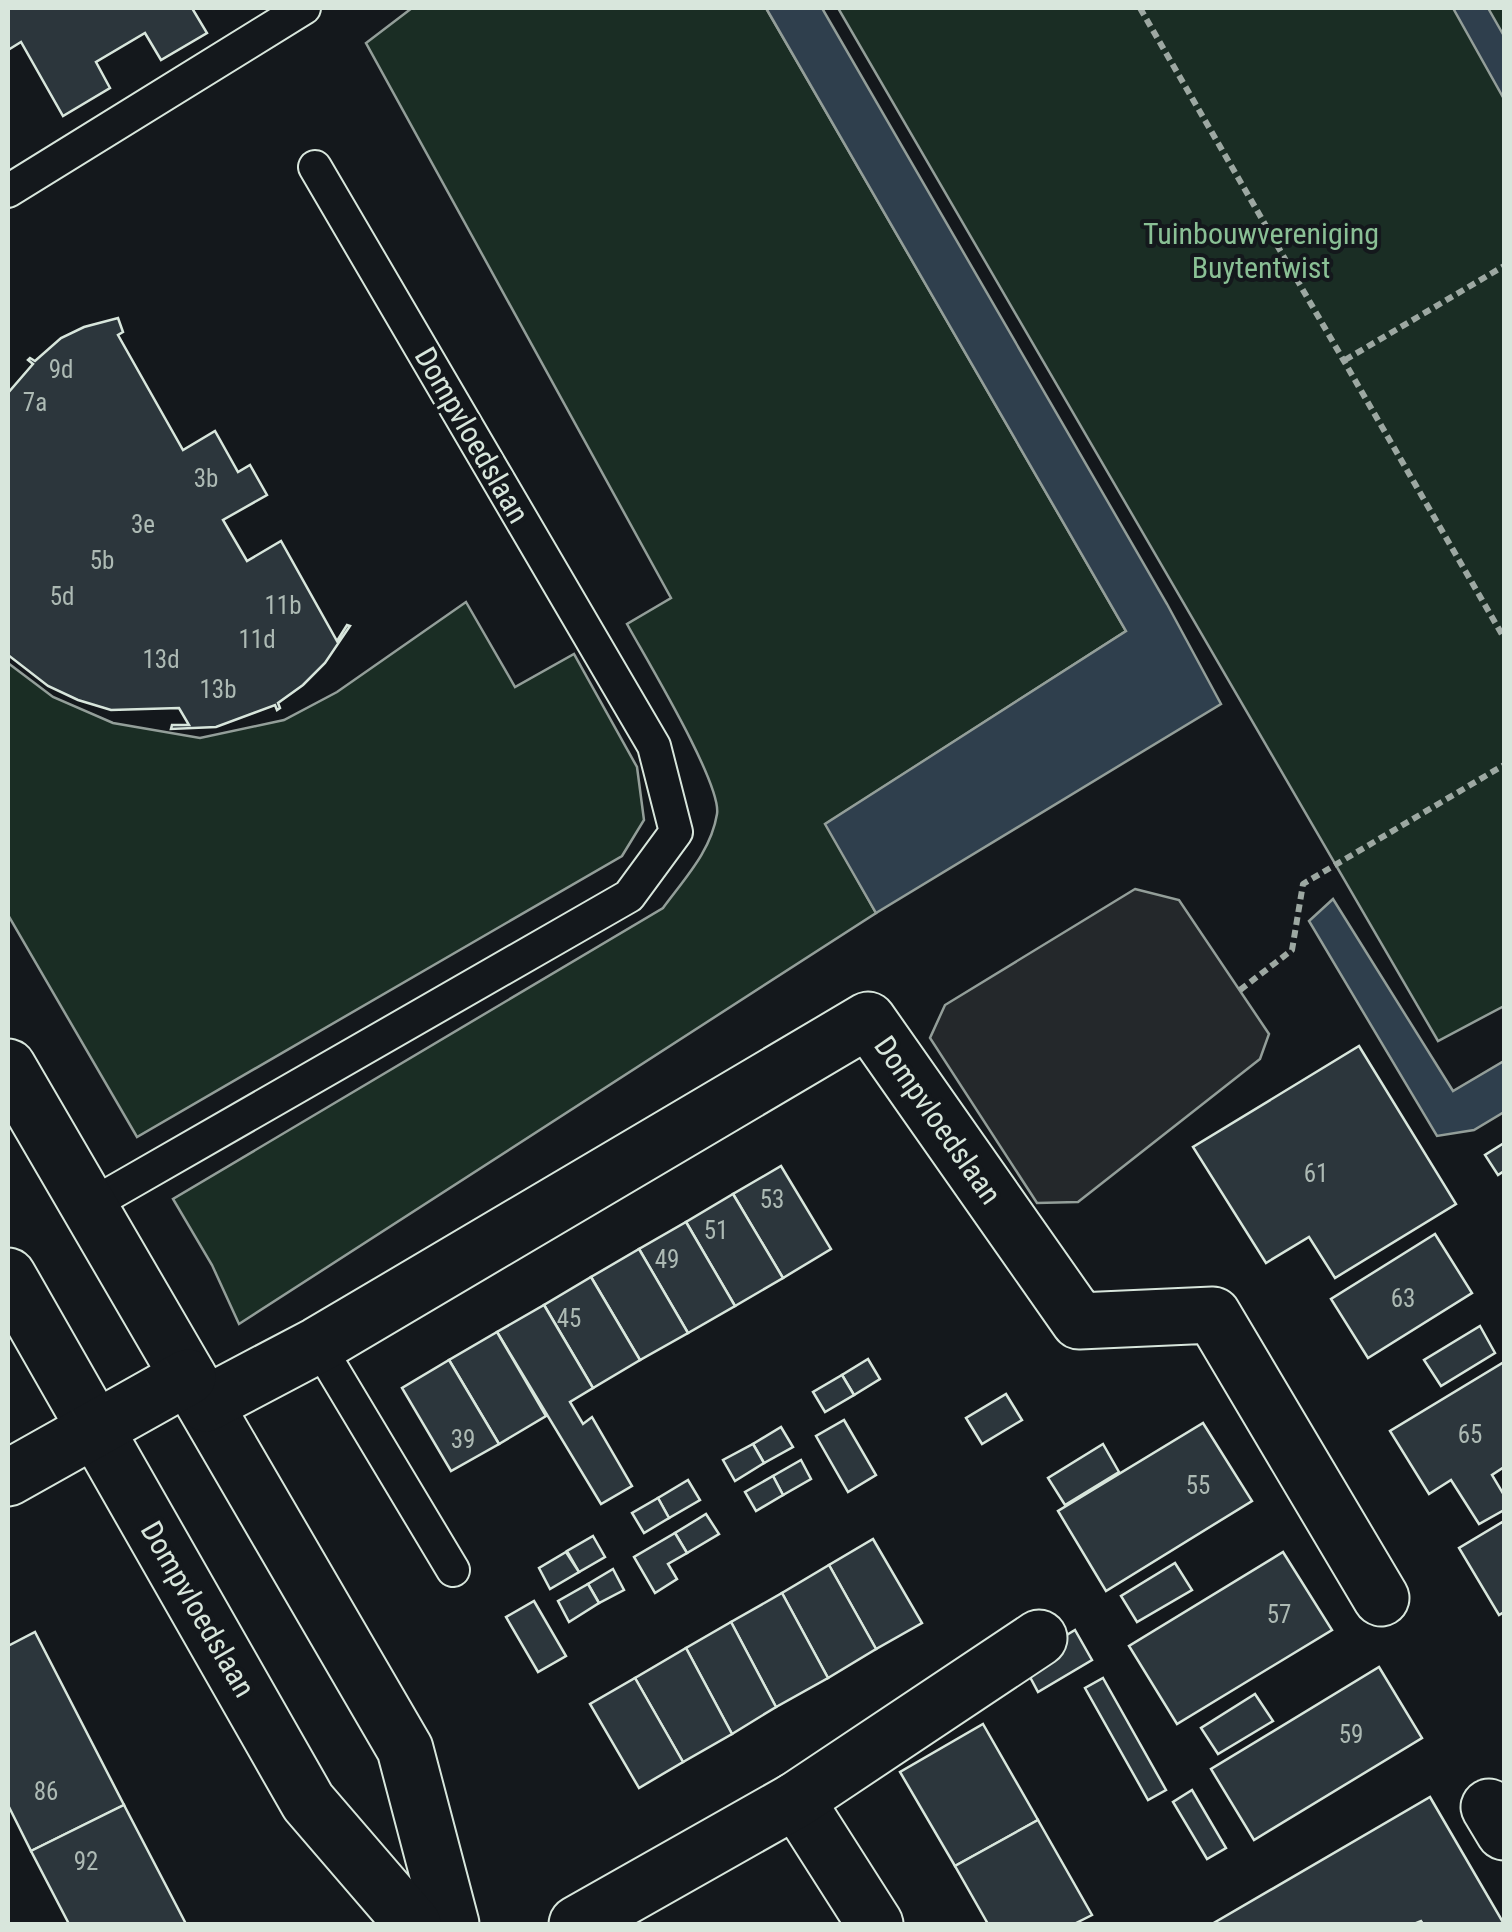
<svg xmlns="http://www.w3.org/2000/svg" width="1512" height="1932" viewBox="0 0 1512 1932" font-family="'Roboto Condensed',sans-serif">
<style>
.green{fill:#1a2d24;stroke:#939e99;stroke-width:2.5}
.parking{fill:#24282b;stroke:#939e99;stroke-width:2.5}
.water{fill:#2f3f4d;stroke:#939e99;stroke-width:2.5}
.building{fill:#2c363c;stroke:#d8e6dc;stroke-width:2.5}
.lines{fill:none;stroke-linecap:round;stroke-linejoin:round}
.lane-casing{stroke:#d8e6dc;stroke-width:36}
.street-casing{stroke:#d8e6dc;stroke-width:59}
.path{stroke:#9da8a2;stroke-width:6;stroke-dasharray:8 5;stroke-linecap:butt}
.lane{stroke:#14181c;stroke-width:32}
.street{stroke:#14181c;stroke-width:55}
.labels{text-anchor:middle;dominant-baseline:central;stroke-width:8;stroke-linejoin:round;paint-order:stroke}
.number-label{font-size:25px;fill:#adbab4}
.park-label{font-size:30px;fill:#8ac095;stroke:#14181c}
.street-label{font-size:30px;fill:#d8e6dc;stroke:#14181c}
</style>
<rect width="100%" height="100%" fill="#14181c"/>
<!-- green -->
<g class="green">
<path d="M412 8H766L1126 631 826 824 876 913 239 1324 212 1265 173 1199 663 908C685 878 711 851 717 814 722 784 645 657 627 624L671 598 366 43Z"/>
<path d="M838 8H1504V1006L1438 1041Z"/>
<path d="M466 602 515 687 574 654 637 767 644 820 622 856 137 1137 8 915V663L53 697 113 723 200 738 284 720 337 692Z"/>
</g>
<!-- parking -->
<path class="parking" d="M1135 889 1179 900 1269 1034 1260 1059 1078 1202 1037 1203 930 1038 945 1005Z"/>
<!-- water -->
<g class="water">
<path d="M766 8H822L1167 604 1221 704 876 913 825 824 1126 631Z"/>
<path d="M1453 8H1488L1504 36V99Z"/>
<path d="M1333 899 1453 1091 1504 1061V1112L1474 1130 1437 1136 1309 921Z"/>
</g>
<!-- building -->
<g class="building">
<path d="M8 8H192L207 33 161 60 145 33 96 62 110 88 63 116 21 42 8 50Z"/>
<path d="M118 318 123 332 118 335 183 450 215 431 238 472 250 465 267 495 223 520 247 561 281 541 337 641 347 625 350 626 325 663 303 685 278 703 280 708 277 710 275 705 216 727 171 729 172 725H189L179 708 111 710 78 700 48 686 8 655V393L33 364 28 360 30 358 35 361 61 338 84 327Z"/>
<path d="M1359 1046 1456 1204 1335 1278 1309 1237 1266 1263 1193 1147Z"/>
<path d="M1504 1143V1171L1498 1175 1485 1155Z"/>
<path d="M781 1166 831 1249 783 1278 733 1194Z"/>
<path d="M733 1194 783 1278 735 1306 686 1222Z"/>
<path d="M686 1222 735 1306 688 1333 639 1249Z"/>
<path d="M1435 1234 1472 1293 1368 1358 1331 1299Z"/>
<path d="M639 1249 688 1333 640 1360 591 1277Z"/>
<path d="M591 1277 640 1360 593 1388 544 1305Z"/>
<path d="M544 1305 593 1388 570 1402 583 1424 592 1417 632 1486 601 1504 497 1332Z"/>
<path d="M1480 1326 1495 1353 1441 1386 1424 1360Z"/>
<path d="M497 1332 546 1416 499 1444 449 1360Z"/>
<path d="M868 1359 880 1379 854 1395 842 1375Z"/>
<path d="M449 1360 499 1444 451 1471 402 1388Z"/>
<path d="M1504 1362V1467L1492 1475 1504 1495V1510L1479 1524 1451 1480 1429 1494 1390 1431Z"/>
<path d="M842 1375 854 1395 825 1412 813 1392Z"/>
<path d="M1006 1394 1022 1420 982 1444 966 1418Z"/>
<path d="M844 1420 876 1475 848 1492 816 1436Z"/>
<path d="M1203 1423 1252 1501 1106 1591 1058 1511Z"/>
<path d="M781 1427 793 1447 764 1463 753 1444Z"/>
<path d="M753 1444 764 1463 735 1481 723 1460Z"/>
<path d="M1103 1444 1119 1472 1065 1505 1048 1478Z"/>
<path d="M801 1460 811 1479 783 1495 773 1476Z"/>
<path d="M773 1476 783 1495 756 1511 745 1492Z"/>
<path d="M688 1480 700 1500 669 1518 658 1498Z"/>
<path d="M658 1498 669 1518 644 1533 632 1513Z"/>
<path d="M706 1514 719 1534 687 1553 675 1533Z"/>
<path d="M1504 1521V1612L1499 1615 1459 1548Z"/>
<path d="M675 1533 687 1553 668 1564 677 1579 655 1593 634 1557Z"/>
<path d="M593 1536 605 1557 579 1572 567 1551Z"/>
<path d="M873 1539 922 1623 876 1649 829 1565Z"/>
<path d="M566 1552 579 1572 550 1589 539 1568Z"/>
<path d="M1283 1552 1332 1630 1177 1724 1129 1646Z"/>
<path d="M1175 1563 1192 1590 1137 1622 1121 1596Z"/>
<path d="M829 1565 876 1649 828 1678 782 1593Z"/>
<path d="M613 1569 624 1590 599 1603 588 1584Z"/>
<path d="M588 1584 599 1603 569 1622 558 1601Z"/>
<path d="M782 1593 828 1678 776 1707 731 1622Z"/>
<path d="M534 1601 566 1656 538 1672 506 1617Z"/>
<path d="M731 1622 776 1707 732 1734 686 1648Z"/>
<path d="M1075 1630 1092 1660 1038 1692 1022 1662Z"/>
<path d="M35 1632 124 1805 31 1851 8 1805V1646Z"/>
<path d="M686 1648 732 1734 683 1762 635 1678Z"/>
<path d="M1379 1667 1422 1738 1254 1840 1211 1769Z"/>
<path d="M635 1678 683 1762 639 1788 590 1704Z"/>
<path d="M1103 1678 1166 1790 1148 1800 1085 1688Z"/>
<path d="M1255 1694 1273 1721 1218 1754 1201 1728Z"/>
<path d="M983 1724 1038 1820 955 1866 900 1772Z"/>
<path d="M1192 1790 1226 1848 1207 1859 1173 1802Z"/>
<path d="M1430 1797 1504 1924H1423L1421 1921 1414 1924H1212Z"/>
<path d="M124 1805 186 1924H69L31 1851Z"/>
<path d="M1038 1820 1092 1915 1074 1924H988L955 1866Z"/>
</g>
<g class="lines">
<defs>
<g id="lane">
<path d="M8 191 304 8"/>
<path d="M89 1206 629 896 676 832 654 746 315 167"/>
<path d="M318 1345 453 1570"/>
</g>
<g id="street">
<path d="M8 1067 405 1749 451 1924"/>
<path d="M8 1276 308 1802 413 1924"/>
<path d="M206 1404 318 1345 868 1020 1079 1321 1213 1315 1381 1598"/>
<path d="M8 1478 188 1377"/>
<path d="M796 1800 875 1924"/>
<path d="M1489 1807 1504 1832"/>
<path d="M577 1924 796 1800 1039 1638"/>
</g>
</defs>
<!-- lane casing -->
<use href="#lane" class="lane-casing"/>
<!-- street casing -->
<use href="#street" class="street-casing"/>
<!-- path -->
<g class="path">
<path d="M1140 8 1504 638"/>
<path d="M1345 360 1504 266"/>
<path d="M1240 990 1292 950 1303 884 1504 765"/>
</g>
<!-- lane -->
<use href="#lane" class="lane"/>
<!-- street -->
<use href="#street" class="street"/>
</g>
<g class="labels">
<!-- number labels -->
<g class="number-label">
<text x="61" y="369">9d</text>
<text x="35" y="402">7a</text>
<text x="206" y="478">3b</text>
<text x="143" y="524">3e</text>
<text x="102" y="560">5b</text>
<text x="62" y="596">5d</text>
<text x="283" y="605">11b</text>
<text x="257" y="639">11d</text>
<text x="161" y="659">13d</text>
<text x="218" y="689">13b</text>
<text x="1316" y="1173">61</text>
<text x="772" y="1199">53</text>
<text x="716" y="1230">51</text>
<text x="667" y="1259">49</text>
<text x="1403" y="1298">63</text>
<text x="569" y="1318">45</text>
<text x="1470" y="1434">65</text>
<text x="463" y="1439">39</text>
<text x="1198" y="1485">55</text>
<text x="1279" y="1614">57</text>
<text x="1351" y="1734">59</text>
<text x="46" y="1791">86</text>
<text x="86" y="1861">92</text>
</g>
<!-- park labels -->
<g class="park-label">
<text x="1261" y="233">Tuinbouwvereniging<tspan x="1261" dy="34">Buytentwist</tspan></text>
</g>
<!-- street labels -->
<g class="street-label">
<text transform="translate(472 435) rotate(60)">Dompvloedslaan</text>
<text transform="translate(938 1120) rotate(55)">Dompvloedslaan</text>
<text transform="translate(198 1609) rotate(60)">Dompvloedslaan</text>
</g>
</g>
<!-- border -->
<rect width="1512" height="1932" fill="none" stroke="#d8e6dc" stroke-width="20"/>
</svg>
